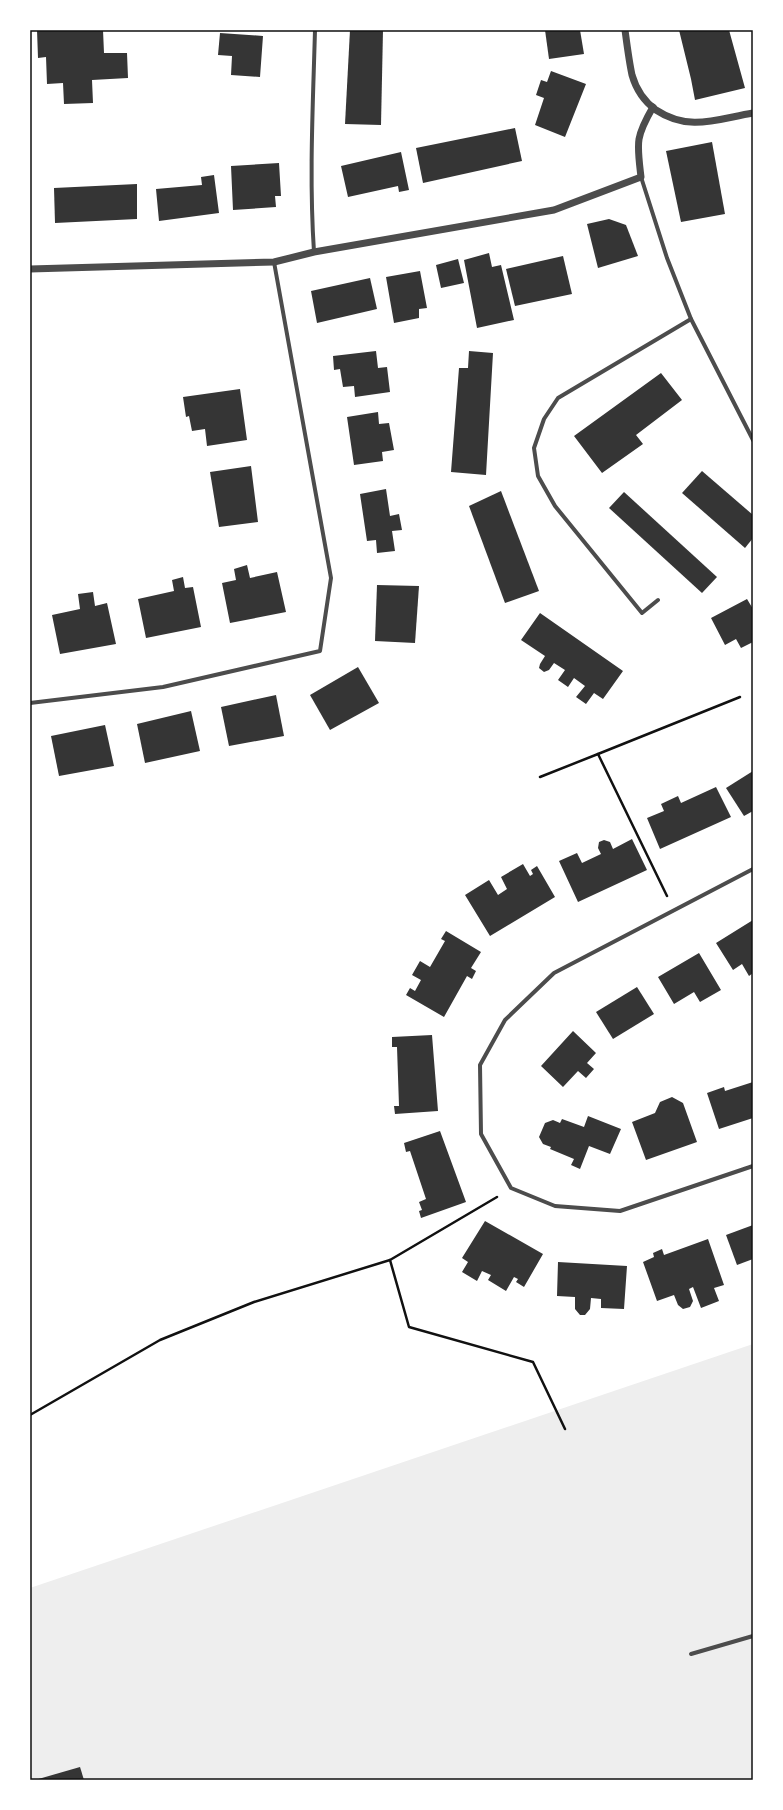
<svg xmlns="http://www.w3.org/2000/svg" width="783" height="1810" viewBox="0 0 783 1810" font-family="'Libre Baskerville',serif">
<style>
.green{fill:#eee}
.building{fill:#353535}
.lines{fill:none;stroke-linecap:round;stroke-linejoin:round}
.path{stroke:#111;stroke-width:2.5}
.minor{stroke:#4c4c4c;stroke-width:4}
.tertiary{stroke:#4c4c4c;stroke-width:7}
.neatline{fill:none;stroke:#111;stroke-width:1.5}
</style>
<rect width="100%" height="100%" fill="#fff"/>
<!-- green -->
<path class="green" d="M753 1344V1780H30V1588Z"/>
<!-- building -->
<g class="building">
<path d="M37 30H103L104 53H127L128 78 92 80 93 103 64 104 63 83 47 84 46 57 38 58Z"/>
<path d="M350 30H383L381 125 345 124Z"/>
<path d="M545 30H580L584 54 549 59Z"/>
<path d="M679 30H729L745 88 695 100 691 79Z"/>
<path d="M220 33 263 36 260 77 231 75 232 56 218 55Z"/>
<path d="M551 71 586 84 565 137 535 125 544 98 536 95 541 80 547 82Z"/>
<path d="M515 128 522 161 423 183 416 148Z"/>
<path d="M712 142 725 214 681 222 666 151Z"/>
<path d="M401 152 409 190 399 192 398 186 348 197 341 166Z"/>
<path d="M279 163 281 196H275L276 207 233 210 231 166Z"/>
<path d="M214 175 219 213 159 221 156 189 202 185 201 177Z"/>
<path d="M137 184V219L55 223 54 188Z"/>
<path d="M609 219 626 225 638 256 598 268 587 224Z"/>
<path d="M489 253 492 267 501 265 514 320 477 328 464 260Z"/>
<path d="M563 256 572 294 515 306 506 269Z"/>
<path d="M458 259 464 283 441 288 436 265Z"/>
<path d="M420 271 427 308 419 309V318L394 323 386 277Z"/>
<path d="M370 278 377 309 317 323 311 291Z"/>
<path d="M376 351 378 368 387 367 390 392 355 397 354 386 343 387 340 369 334 370 333 356Z"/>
<path d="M469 351 493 353 486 475 451 472 459 368H468Z"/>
<path d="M661 373 682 400 636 435 643 444 602 473 574 436Z"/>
<path d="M240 389 247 440 207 446 205 429 192 431 189 416 186 417 183 397Z"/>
<path d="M378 412 379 424 389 423 394 450 382 452 383 461 354 465 347 417Z"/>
<path d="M251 466 258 522 219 527 210 472Z"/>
<path d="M702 471 753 515V538L745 548 682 493Z"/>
<path d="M386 489 390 516 399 514 402 530 392 531 395 551 377 553 376 540 367 541 360 494Z"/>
<path d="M501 491 539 591 505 603 469 506Z"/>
<path d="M624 492 717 577 702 593 609 508Z"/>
<path d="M247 565 250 578 277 572 286 612 230 623 222 583 236 580 234 569Z"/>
<path d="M183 577 185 588 193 587 201 627 146 638 138 599 174 591 172 580Z"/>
<path d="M377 585 419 586 415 643 375 641Z"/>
<path d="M93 592 95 606 107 603 116 644 60 654 52 615 80 609 78 594Z"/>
<path d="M747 599 753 609V642L741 648 736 639 725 645 711 618Z"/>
<path d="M540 613 623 671 603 699 594 693 586 704 576 697 585 686 574 678 568 687 558 680 565 670 554 663 549 670 544 672 539 668 540 664 545 656 521 640Z"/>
<path d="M358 667 379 703 330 730 310 695Z"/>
<path d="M276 695 284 736 229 746 221 707Z"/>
<path d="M191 711 200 751 145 763 137 724Z"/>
<path d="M105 725 114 766 59 776 51 736Z"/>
<path d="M753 771V811L744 816 726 788Z"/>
<path d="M716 787 731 817 660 849 647 818 664 811 661 804 678 796 681 803Z"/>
<path d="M632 839 647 870 578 902 559 861 577 853 582 863 601 854 598 848 599 842 604 840 610 842 613 849Z"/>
<path d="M523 864 530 876 533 874 531 870 537 866 555 897 490 936 465 895 489 880 498 895 507 889 501 877Z"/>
<path d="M753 920V973L749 976 742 964 733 970 716 943Z"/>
<path d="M446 931 481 952 471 968 476 971 472 979 467 976 444 1017 406 995 410 988 415 991 421 980 412 975 420 961 430 967 445 941 441 939Z"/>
<path d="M699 953 721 990 700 1002 694 992 674 1004 658 977Z"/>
<path d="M637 987 654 1014 613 1039 596 1012Z"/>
<path d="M573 1031 596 1053 587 1063 594 1069 586 1078 578 1071 563 1087 541 1066Z"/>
<path d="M432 1035 438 1111 395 1114 394 1106H399L397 1047H392V1037Z"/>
<path d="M753 1082V1118L719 1129 707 1093 724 1087 725 1091Z"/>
<path d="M672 1097 683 1103 697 1142 646 1160 632 1122 655 1113 660 1102Z"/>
<path d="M588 1116 621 1129 610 1154 589 1146 580 1169 571 1165 574 1159 550 1149 551 1147 543 1144 539 1137 545 1123 553 1120 560 1123 562 1119 584 1127Z"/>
<path d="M440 1131 466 1202 421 1218 419 1211 422 1210 419 1202 426 1199 410 1151 406 1152 404 1143Z"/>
<path d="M485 1221 543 1254 524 1287 516 1282 518 1279 514 1277 506 1291 488 1280 491 1275 482 1271 477 1281 462 1272 468 1262 462 1258Z"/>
<path d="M753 1225V1259L737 1265 726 1235Z"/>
<path d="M708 1239 724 1285 714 1288 719 1301 701 1308 693 1287 689 1289 693 1301 690 1307 683 1309 678 1305 674 1295 657 1301 643 1262 654 1257 653 1253 662 1249 664 1255Z"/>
<path d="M558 1262 627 1266 624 1309 601 1308V1299L591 1298 590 1309 585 1315H580L575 1309V1297L557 1296Z"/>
<path d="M80 1767 84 1780H35Z"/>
</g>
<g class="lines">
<!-- path -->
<g class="path">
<path d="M598 754 740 697"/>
<path d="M540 777 598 754 667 896"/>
<path d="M390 1260 409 1327 533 1362 565 1429"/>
<path d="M30 1415 160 1340 254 1302 390 1260 497 1197"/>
</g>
<!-- minor -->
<g class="minor">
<path d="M641 177 667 258 691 319 753 440"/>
<path d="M314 252C309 178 313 104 315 30"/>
<path d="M658 600 642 613 555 506 538 476 534 448 544 419 558 398 691 319"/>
<path d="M30 703 163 687 320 651 331 578 274 262"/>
<path d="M753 869 554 973 505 1020 480 1065 481 1134 511 1188 555 1206 620 1211 753 1166"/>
<path d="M691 1654 753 1636"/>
</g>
<!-- tertiary -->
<g class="tertiary">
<path d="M625 30C627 45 629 61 632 75 636 89 645 102 656 110 689 132 717 119 753 113"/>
<path d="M30 269 274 262 314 252 554 210 641 177C637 143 635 138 653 107"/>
</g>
</g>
<!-- border -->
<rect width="783" height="1810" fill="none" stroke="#ffffff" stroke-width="62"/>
<rect x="31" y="31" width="721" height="1748" class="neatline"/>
</svg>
